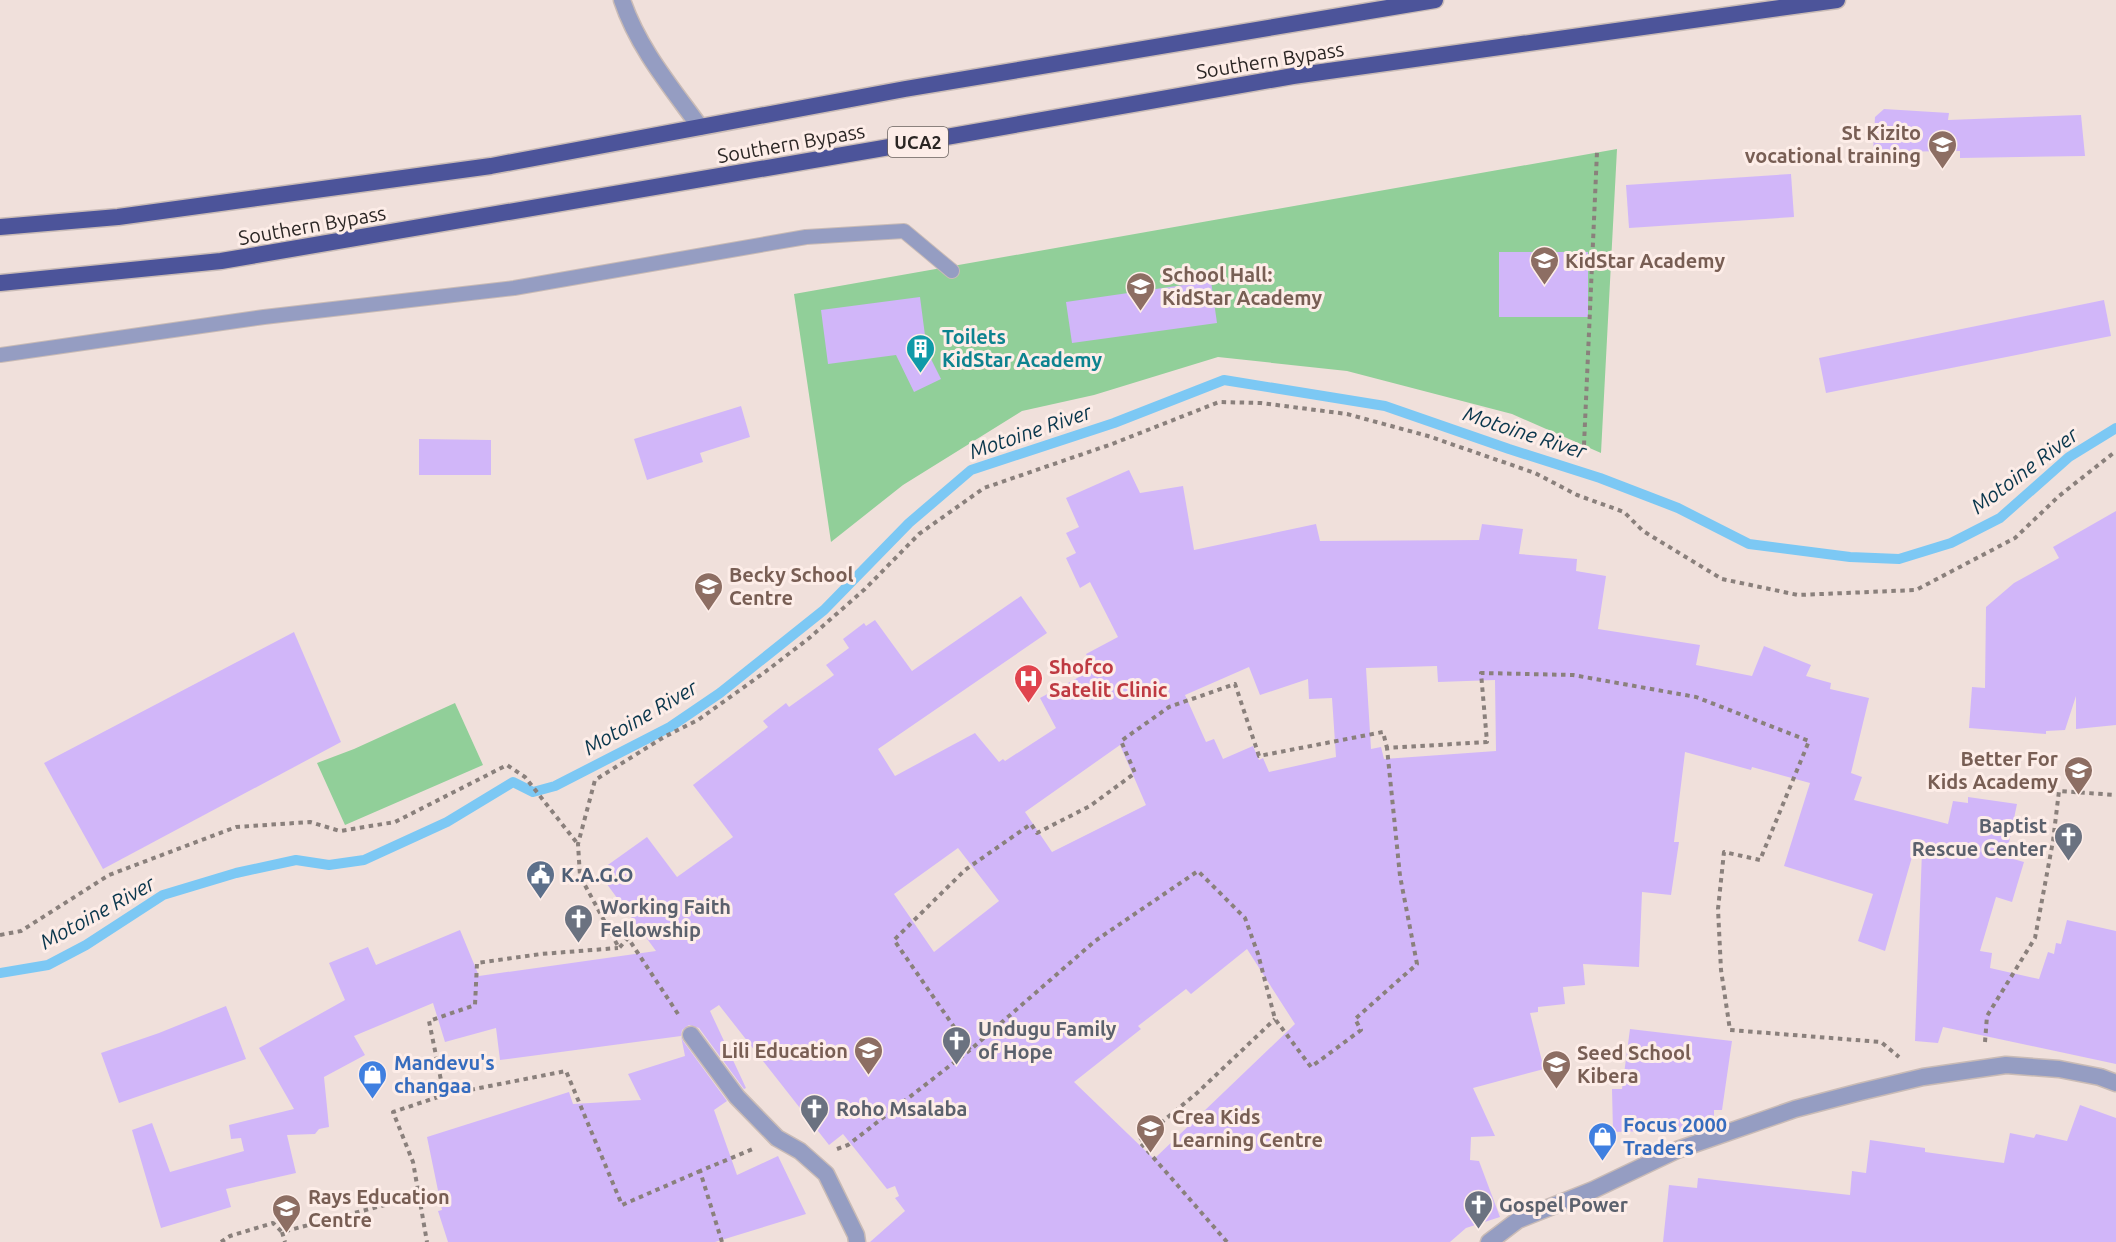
<svg xmlns="http://www.w3.org/2000/svg" width="2116" height="1242" viewBox="0 0 2116 1242" font-family="Ubuntu,sans-serif">
<style>
.green{fill:#91cf99}
.lines{fill:none;stroke-linecap:round;stroke-linejoin:round}
.stream{stroke:#7cc8f4;stroke-width:10}
.building{fill:#d1b6f9;fill-rule:evenodd}
.service-casing{stroke:#c9bbb6;stroke-width:16}
.minor-casing{stroke:#c9bbb6;stroke-width:19}
.trunk-casing{stroke:#c9bbb6;stroke-width:19}
.path{stroke:#8a807c;stroke-width:4;stroke-dasharray:4.5 4.5;stroke-linecap:butt}
.service{stroke:#959dc2;stroke-width:14}
.minor{stroke:#959dc2;stroke-width:16}
.trunk{stroke:#4c549a;stroke-width:16}
.labels{text-anchor:middle;dominant-baseline:central;stroke-width:6;stroke-linejoin:round;paint-order:stroke}
.shield{fill:#fdede8;stroke:#6a625f;stroke-width:1.5}
.shield-label{font-size:18px;font-weight:bold;fill:#2b2624}
.street-label{font-size:20px;fill:#2b2624;stroke:#fdede8}
.education-label{font-size:20px;font-weight:bold;fill:#785e54;stroke:#fdede8;text-anchor:start}
.culture-label{font-size:20px;font-weight:bold;fill:#0d838f;stroke:#fdede8;text-anchor:start}
.health-label{font-size:20px;font-weight:bold;fill:#be3a42;stroke:#fdede8;text-anchor:start}
.worship-label{font-size:20px;font-weight:bold;fill:#5b616d;stroke:#fdede8;text-anchor:start}
.service-label{font-size:20px;font-weight:bold;fill:#4e5e75;stroke:#fdede8;text-anchor:start}
.shop-label{font-size:20px;font-weight:bold;fill:#366cbe;stroke:#fdede8;text-anchor:start}
.water-label{font-size:21px;font-style:italic;fill:#09364c;stroke:#fdede8}
</style>
<rect width="100%" height="100%" fill="#f0e0db"/>
<!-- green -->
<g class="green">
<path d="M1617 149 1601 453 1512 414 1347 371 1218 357 1094 395 1022 411 903 485 831 542 794 294Z"/>
<path d="M455 703 483 765 345 825 317 763 354 749Z"/>
</g>
<g class="lines">
<!-- stream -->
<path class="stream" d="M0 973 48 965 86 945 163 895 236 873 296 860 329 865 364 860 447 822 513 782 533 792 555 786 670 727 720 693 824 610 909 523 971 470 1114 423 1224 380 1385 406 1509 449 1600 478 1678 508 1749 544 1850 557 1899 559 1951 543 2000 518 2069 457 2116 428"/>
</g>
<!-- building -->
<g class="building">
<path d="M1884 109 1949 113 1948 120 2081 115 2085 156 1960 158V151L1873 152 1875 117Z"/>
<path d="M1791 174 1794 217 1629 228 1626 185Z"/>
<rect x="1499" y="252" width="89" height="65"/>
<path d="M1211 281 1217 323 1072 343 1066 302Z"/>
<path d="M920 297 927 351 941 379 914 392 896 355 828 364 821 310Z"/>
<path d="M2104 300 2111 336 1826 393 1819 358Z"/>
<path d="M741 406 750 437 700 453 703 462 647 480 634 439Z"/>
<path d="M419 439 491 440V475H419Z"/>
<path d="M1129 470 1140 493 1183 486 1194 550 1316 524 1320 541 1479 540 1482 524 1523 529 1519 554 1577 559 1576 571 1606 576 1598 629 1700 645 1696 665 1752 676 1764 646 1811 665 1806 676 1831 683 1830 689 1869 698 1851 773 1862 777 1854 800 1948 824 1953 801 1968 803V797L2017 804 2006 857 2024 862 2012 902 1996 897 1980 951 1992 953 1990 968 2039 979 2048 952 2054 954 2056 943 2061 944 2067 920 2116 931V1064L1943 1027 1938 1043 1915 1041 1922 851 1914 850 1885 951 1858 941 1873 894 1784 866 1810 783 1752 767 1751 770 1685 752 1674 842H1679L1671 895 1642 892 1639 967 1583 964 1585 985 1563 987 1565 1004 1538 1007V1012L1530 1013 1544 1069 1473 1088 1495 1136 1471 1137 1470 1160 1479 1161 1500 1217 1466 1228 1450 1242H870L905 1211 895 1198 899 1196 895 1186 887 1189 843 1134 829 1145 719 1005 710 1011 746 1088 744 1089 699 1028 689 1025 682 1030 681 1036 683 1041 727 1101 714 1110 737 1175 778 1156 806 1214 715 1242H448L438 1211 442 1210 427 1137 569 1092 573 1104 641 1100 628 1074 685 1056 681 1036 500 1060 496 1028 445 1042 433 1003 354 1036 365 1055 324 1077 329 1127 319 1129 315 1134 287 1135 296 1173 226 1189 231 1207 161 1228 132 1130 152 1123 170 1172 244 1151 241 1138 231 1139 229 1125 294 1109 259 1048 345 1000 329 963 368 947 376 965 460 930 479 976 656 951 598 872 647 837 677 877 733 837 693 785 768 727 763 721 786 703 789 707 834 675 826 665 849 648 843 639 864 623 866 626 875 620 912 671 1021 596 1047 633 878 749 895 776 975 733 999 762 1003 759 1005 761 1056 728 1040 698 1094 669 1086 654 1118 637 1090 582 1080 588 1066 558 1076 553 1066 533 1079 527 1066 498ZM1437 666 1438 682 1495 680 1496 751 1384 759 1381 747 1371 749 1366 668ZM1249 667 1260 695 1308 679 1309 699 1332 698 1336 757 1269 772 1263 758 1259 760 1253 746 1223 759 1214 739 1206 742 1185 695ZM1120 745 1146 805 1052 852 1025 812ZM958 848 999 901 934 952 894 894ZM1247 949 1295 1024 1154 1159 1074 1082 1141 1029 1138 1026 1186 989 1191 994Z"/>
<path d="M2116 511V725L2076 729V696L2065 730 2046 731V734L1969 728 1972 687 1985 688 1986 607 2014 583 2059 558 2053 547Z"/>
<path d="M294 632 341 742 103 869 44 763Z"/>
<path d="M226 1006 246 1059 119 1103 101 1053 159 1033Z"/>
<path d="M1630 1029 1732 1041 1722 1110H1714V1126L1708 1128H1692V1130L1613 1132 1612 1089H1622Z"/>
<path d="M2080 1105 2116 1118V1242H1663L1669 1185 1697 1188 1698 1178 1850 1195 1852 1171 1866 1173 1870 1140 1925 1148V1152L2004 1163 2010 1133 2034 1138 2036 1134 2067 1141Z"/>
</g>
<g class="lines">
<defs>
<path id="service" d="M0 355 264 317 514 288 806 237 904 231 952 271"/>
<g id="minor">
<path d="M622 0C638 48 671 87 700 127"/>
<path d="M691 1035 737 1097 777 1138 800 1151 826 1174 856 1235 857 1242"/>
<path d="M1489 1242 1518 1220 1593 1190 1677 1150 1795 1109 1860 1092 1923 1077 2006 1065 2059 1069 2100 1077 2116 1083"/>
</g>
<g id="trunk">
<path d="M0 227 118 217 491 166 905 89 1435 0"/>
<path d="M0 283 221 261 878 149 1293 76 1837 0"/>
</g>
</defs>
<!-- service casing -->
<use href="#service" class="service-casing"/>
<!-- minor casing -->
<use href="#minor" class="minor-casing"/>
<!-- trunk casing -->
<use href="#trunk" class="trunk-casing"/>
<!-- path -->
<g class="path">
<path d="M1584 445 1597 152"/>
<path d="M0 935 21 931 109 875 236 827 310 822 340 831 395 822 507 765 525 777 577 843"/>
<path d="M678 1014 628 938 619 948 580 876 578 844 595 780 664 737 698 720 765 672 808 639 865 589 919 534 984 488 1112 444 1219 402 1261 403 1347 414 1428 436 1535 473 1577 495 1624 512 1643 531 1722 579 1798 595 1916 590 2015 538 2059 496 2116 451"/>
<path d="M1985 1042 1987 1016 2035 938 2053 841 2059 791 2116 795"/>
<path d="M970 1050 894 940 965 870 1031 824 1037 833 1090 806 1135 773 1121 741 1169 707 1235 684 1259 756 1383 732 1387 748"/>
<path d="M444 1095 566 1071 622 1205 700 1171"/>
<path d="M837 1149 848 1145 970 1050 1095 941 1198 871 1245 918 1258 954 1275 1019 1311 1067 1361 1030 1355 1019 1417 964 1400 876 1387 748 1487 742 1481 673 1573 675 1696 697 1809 741 1760 860 1724 852 1718 909 1721 970 1730 1030 1881 1042 1899 1057"/>
<path d="M419 1196 427 1242"/>
<path d="M282 1232 285 1242"/>
<path d="M221 1242 230 1236 273 1223 282 1232 419 1196 413 1162 393 1112 444 1095 429 1021 475 1005 477 963 541 954 618 948"/>
<path d="M722 1242 700 1171 753 1149"/>
<path d="M1227 1242 1139 1141 1197 1093 1275 1019"/>
</g>
<!-- service -->
<use href="#service" class="service"/>
<!-- minor -->
<use href="#minor" class="minor"/>
<!-- trunk -->
<use href="#trunk" class="trunk"/>
</g>
<!-- icons -->
<defs>
<symbol id="university-pin" viewBox="-11 -11 22 30"><path d="M0 17L-7.5 6A9.5 9.5 0 1 1 7.5 6Z" fill="#8d6e63" stroke="#fdede8"/><path d="M0-5L7-2L0 1L-7-2ZM-4 1L0 2.5L4 1V4Q0 6-4 4Z" fill="#fff"/></symbol>
<symbol id="school-pin" viewBox="-11 -11 22 30"><path d="M0 17L-7.5 6A9.5 9.5 0 1 1 7.5 6Z" fill="#8d6e63" stroke="#fdede8"/><path d="M0-5L7-2L0 1L-7-2ZM-4 1L0 2.5L4 1V4Q0 6-4 4Z" fill="#fff"/></symbol>
<symbol id="building-pin" viewBox="-11 -11 22 30"><path d="M0 17L-7.5 6A9.5 9.5 0 1 1 7.5 6Z" fill="#0f9aa8" stroke="#fdede8"/><path d="M-4-6H4V6H1V3H-1V6H-4ZM-2.5-4.3h1.7v1.8h-1.7ZM.8-4.3h1.7v1.8H.8ZM-2.5-1h1.7V.8h-1.7ZM.8-1h1.7V.8H.8Z" fill="#fff"/></symbol>
<symbol id="hospital-pin" viewBox="-11 -11 22 30"><path d="M0 17L-7.5 6A9.5 9.5 0 1 1 7.5 6Z" fill="#e0444e" stroke="#fdede8"/><path d="M-5-5h3v3.5h4V-5h3V5h-3V1.5h-4V5h-3Z" fill="#fff"/></symbol>
<symbol id="church-pin" viewBox="-11 -11 22 30"><path d="M0 17L-7.5 6A9.5 9.5 0 1 1 7.5 6Z" fill="#6b7280" stroke="#fdede8"/><path d="M-1.2-6h2.4v3.5h3.3v2.4h-3.3V6h-2.4V-.1h-3.3v-2.4h3.3Z" fill="#fff"/></symbol>
<symbol id="civic-pin" viewBox="-11 -11 22 30"><path d="M0 17L-7.5 6A9.5 9.5 0 1 1 7.5 6Z" fill="#5c6f8a" stroke="#fdede8"/><path d="M-.6-6.5H3V-4.5H.6V-3L4-1V1h2V6H-6V1h2V-1L-.6-3ZM-1.2 2.5V6h2.4V2.5Z" fill="#fff"/></symbol>
<symbol id="shop-pin" viewBox="-11 -11 22 30"><path d="M0 17L-7.5 6A9.5 9.5 0 1 1 7.5 6Z" fill="#3f7fe0" stroke="#fdede8"/><path d="M-5-2.5h2.3a2.7 3.5 0 0 1 5.4 0H5L5.5 6h-11ZM-1.5-2.5h3a1.5 2.3 0 0 0-3 0Z" fill="#fff"/></symbol>
</defs>
<g fill-rule="evenodd">
<use href="#university-pin" x="1926" y="128" width="33" height="45"/>
<use href="#school-pin" x="1528" y="244" width="33" height="45"/>
<use href="#school-pin" x="1124" y="270" width="33" height="45"/>
<use href="#building-pin" x="904" y="332" width="33" height="45"/>
<use href="#school-pin" x="692" y="570" width="33" height="45"/>
<use href="#hospital-pin" x="1012" y="662" width="33" height="45"/>
<use href="#school-pin" x="2062" y="754" width="33" height="45"/>
<use href="#church-pin" x="2052" y="820" width="33" height="45"/>
<use href="#civic-pin" x="524" y="858" width="33" height="45"/>
<use href="#church-pin" x="562" y="902" width="33" height="45"/>
<use href="#church-pin" x="940" y="1024" width="33" height="45"/>
<use href="#school-pin" x="852" y="1034" width="33" height="45"/>
<use href="#school-pin" x="1540" y="1048" width="33" height="45"/>
<use href="#shop-pin" x="356" y="1058" width="33" height="45"/>
<use href="#church-pin" x="798" y="1092" width="33" height="45"/>
<use href="#school-pin" x="1134" y="1112" width="33" height="45"/>
<use href="#shop-pin" x="1586" y="1120" width="33" height="45"/>
<use href="#church-pin" x="1462" y="1188" width="33" height="45"/>
<use href="#school-pin" x="270" y="1192" width="33" height="45"/>
</g>
<g class="labels">
<!-- shield labels -->
<rect class="shield" x="888" y="127" width="60" height="30" rx="4.5"/>
<g class="shield-label">
<text x="918" y="142">UCA2</text>
</g>
<!-- street labels -->
<g class="street-label">
<text transform="translate(1270 60) rotate(-9)">Southern Bypass</text>
<text transform="translate(791 143) rotate(-10)">Southern Bypass</text>
<text transform="translate(312 225) rotate(-10)">Southern Bypass</text>
</g>
<!-- education labels -->
<g class="education-label">
<text x="1921" y="132" text-anchor="end">St Kizito<tspan x="1921" dy="23">vocational training</tspan></text>
<text x="1565" y="260">KidStar Academy</text>
<text x="1162" y="274">School Hall:<tspan x="1162" dy="23">KidStar Academy</tspan></text>
<text x="729" y="574">Becky School<tspan x="729" dy="23">Centre</tspan></text>
<text x="2058" y="758" text-anchor="end">Better For<tspan x="2058" dy="23">Kids Academy</tspan></text>
<text x="848" y="1050" text-anchor="end">Lili Education</text>
<text x="1577" y="1052">Seed School<tspan x="1577" dy="23">Kibera</tspan></text>
<text x="1172" y="1116">Crea Kids<tspan x="1172" dy="23">Learning Centre</tspan></text>
<text x="308" y="1196">Rays Education<tspan x="308" dy="23">Centre</tspan></text>
</g>
<!-- culture labels -->
<g class="culture-label">
<text x="942" y="336">Toilets<tspan x="942" dy="23">KidStar Academy</tspan></text>
</g>
<!-- health labels -->
<g class="health-label">
<text x="1049" y="666">Shofco<tspan x="1049" dy="23">Satelit Clinic</tspan></text>
</g>
<!-- worship labels -->
<g class="worship-label">
<text x="2047" y="825" text-anchor="end">Baptist<tspan x="2047" dy="23">Rescue Center</tspan></text>
<text x="600" y="906">Working Faith<tspan x="600" dy="23">Fellowship</tspan></text>
<text x="978" y="1028">Undugu Family<tspan x="978" dy="23">of Hope</tspan></text>
<text x="836" y="1108">Roho Msalaba</text>
<text x="1499" y="1204">Gospel Power</text>
</g>
<!-- service labels -->
<g class="service-label">
<text x="561" y="874">K.A.G.O</text>
</g>
<!-- shop labels -->
<g class="shop-label">
<text x="394" y="1062">Mandevu's<tspan x="394" dy="23">changaa</tspan></text>
<text x="1623" y="1124">Focus 2000<tspan x="1623" dy="23">Traders</tspan></text>
</g>
<!-- water labels -->
<g class="water-label">
<text transform="translate(1030 431) rotate(-19)">Motoine River</text>
<text transform="translate(1525 432) rotate(18)">Motoine River</text>
<text transform="translate(2024 470) rotate(-37)">Motoine River</text>
<text transform="translate(640 717) rotate(-30)">Motoine River</text>
<text transform="translate(97 912) rotate(-29)">Motoine River</text>
</g>
</g>
</svg>
